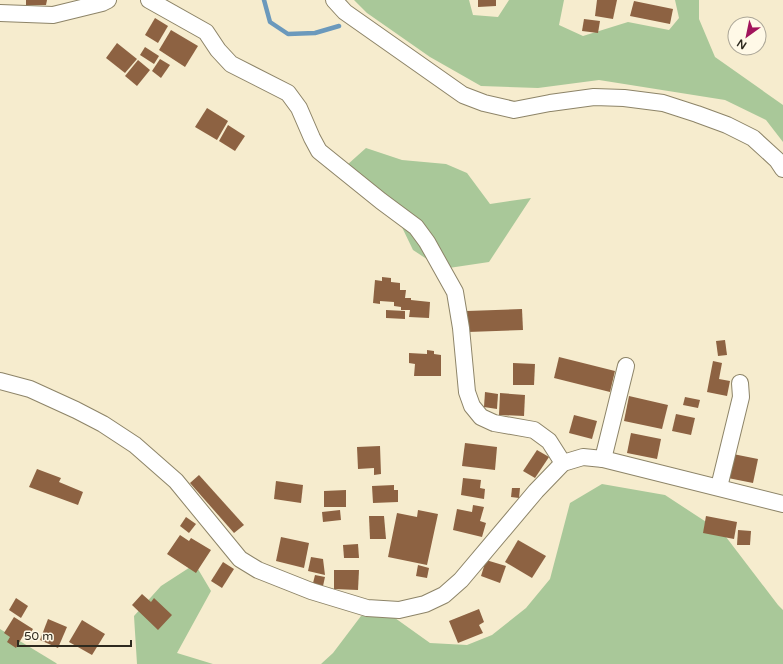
<svg xmlns="http://www.w3.org/2000/svg" width="783" height="664" viewBox="0 0 783 664" font-family="'Varela Round',sans-serif">
<style>
.forest{fill:#a9c899}
.lines{fill:none;stroke-linecap:round;stroke-linejoin:round}
.stream{stroke:#6b99bc;stroke-width:4.5}
.building{fill:#8d6242}
.minor-casing{stroke:#8d8468;stroke-width:18}
.minor{stroke:#fff;stroke-width:16}
</style>
<rect width="100%" height="100%" fill="#f6ecce"/>
<!-- forest -->
<g class="forest">
<path d="M354 0H469L473 15 498 17 509 0H564L559 25 583 36 628 22 669 30 679 18 675 0H699V19L715 57 783 105V142L766 120 725 100 599 80 538 88 481 86 430 57 367 13Z"/>
<path d="M366 148 402 160 446 164 467 173 490 204 531 198 489 262 442 269 413 250 399 221 347 165Z"/>
<path d="M602 484 665 495 723 533 778 605 783 610V664H321L333 653 361 616 395 618 430 643 467 645 492 635 526 608 550 579 570 503Z"/>
<path d="M195 564 211 591 177 653 213 664H137L134 616 161 586Z"/>
<path d="M0 629 56 663 57 664H0Z"/>
</g>
<g class="lines">
<!-- stream -->
<path class="stream" d="M264 0 270 22 288 34 315 33 339 26"/>
</g>
<!-- building -->
<g class="building">
<path d="M26 0H47L46 5H26Z"/>
<path d="M478 0H496V6L478 7Z"/>
<path d="M597 0H617L613 19 595 16Z"/>
<path d="M634 1 673 9 670 24 630 16Z"/>
<path d="M155 18 168 26 158 43 145 35Z"/>
<path d="M584 19 600 21 598 33 582 31Z"/>
<path d="M171 30 198 46 185 67 159 50Z"/>
<path d="M117 43 137 59 125 73 106 58Z"/>
<path d="M145 47 159 56 154 64 140 55Z"/>
<path d="M160 59 170 65 161 78 152 71Z"/>
<path d="M138 60 150 70 137 86 125 76Z"/>
<path d="M207 108 228 121 217 140 195 127Z"/>
<path d="M228 125 245 136 235 151 219 141Z"/>
<path d="M382 277 391 278V282L400 283V290H406L405 298H411V300L430 302 429 318 409 317 410 310H401V307L394 306V302L380 301V304L373 303 375 280 382 281Z"/>
<path d="M522 309 523 330 468 332 467 311Z"/>
<path d="M386 310 405 311V319L386 318Z"/>
<path d="M725 340 727 355 718 356 716 341Z"/>
<path d="M427 350 434 351V354L441 355V376H414L415 364 409 363V353L427 354Z"/>
<path d="M559 357 615 371 610 392 554 378Z"/>
<path d="M713 361 722 363 719 379 730 381 727 396 707 392Z"/>
<path d="M513 363 535 364 534 385H513Z"/>
<path d="M485 392 498 394 497 409 484 407Z"/>
<path d="M500 393 525 395 524 416 499 415Z"/>
<path d="M629 396 668 405 662 429 624 421Z"/>
<path d="M685 397 700 400 698 408 683 405Z"/>
<path d="M676 414 695 418 691 435 672 431Z"/>
<path d="M574 415 597 421 592 439 569 433Z"/>
<path d="M631 433 661 439 657 459 627 453Z"/>
<path d="M465 443 497 447 495 470 462 466Z"/>
<path d="M380 446 381 474 374 475V468L358 469 357 447Z"/>
<path d="M537 450 549 457 535 478 523 471Z"/>
<path d="M733 454 758 459 753 483 728 478Z"/>
<path d="M37 469 61 478 59 482 83 492 78 505 29 487Z"/>
<path d="M199 475 244 525 234 533 190 483Z"/>
<path d="M463 478 481 480 480 488 485 489 484 499 461 495Z"/>
<path d="M276 481 303 485 301 503 274 499Z"/>
<path d="M394 485V490H398V502L373 503 372 486Z"/>
<path d="M512 488H520L519 498 511 497Z"/>
<path d="M346 490V507H324V491Z"/>
<path d="M473 505 484 507 480 521 486 523 482 537 453 530 457 509 472 512Z"/>
<path d="M340 510 341 520 323 522 322 512Z"/>
<path d="M418 510 438 514 427 565 388 557 397 513 417 517Z"/>
<path d="M369 516H384L386 539H370Z"/>
<path d="M706 516 737 522 734 539 703 533Z"/>
<path d="M186 517 196 524 189 533 180 526Z"/>
<path d="M738 530 751 531 750 545H737Z"/>
<path d="M180 535 189 541 191 538 211 550 196 573 167 554Z"/>
<path d="M281 537 309 543 304 568 276 561Z"/>
<path d="M518 540 546 556 532 578 505 562Z"/>
<path d="M358 544 359 558H344L343 545Z"/>
<path d="M311 557 323 559 325 575 308 571Z"/>
<path d="M486 560 506 566 500 583 481 576Z"/>
<path d="M223 562 234 569 222 588 211 581Z"/>
<path d="M418 565 429 568 427 578 416 576Z"/>
<path d="M334 570H359L358 590 334 589Z"/>
<path d="M315 575 325 577 323 586 313 583Z"/>
<path d="M142 594 151 602 154 598 172 615 158 630 132 605Z"/>
<path d="M16 598 28 606 21 618 9 610Z"/>
<path d="M479 609 484 622 479 625 483 633 458 643 449 621Z"/>
<path d="M14 617 33 629 27 639 23 636 16 648 7 642 10 637 4 633Z"/>
<path d="M48 619 67 627 58 648 40 640Z"/>
<path d="M82 620 105 634 92 655 69 642Z"/>
</g>
<g class="lines">
<defs>
<g id="minor">
<path d="M149 0 206 32 218 50 231 64 288 93 299 108 312 138 319 151 381 201 416 227 427 242 455 292 461 328 467 392 472 406 481 417 494 423 534 430 549 441 563 463"/>
<path d="M334 0 345 12 463 95 484 103 514 110 550 103 594 97 624 98 663 103 697 114 727 125 753 138 777 160 783 169"/>
<path d="M0 13 53 15 102 3 108 0"/>
<path d="M0 381 30 389 76 410 103 424 135 445 176 481 240 559 258 570 311 591 367 608 399 610 425 604 444 595 461 580 536 491 563 463 583 457 603 459 783 504"/>
<path d="M603 459 626 366"/>
<path d="M719 487 741 397 740 383"/>
</g>
</defs>
<!-- minor casing -->
<use href="#minor" class="minor-casing"/>
<!-- minor -->
<use href="#minor" class="minor"/>
</g>
<!-- north arrow -->
<g transform="translate(747 36) rotate(213)"><circle r="19" fill="#fff9e7" stroke="#aba697"/>
<path d="M0-3L7 15L0 10L-7 15Z" fill="#a2145c"/>
<text y="-6" font-size="11" font-weight="bold" text-anchor="middle" fill="#2e2a1f">N</text>
</g>
<!-- scale -->
<path d="M18 640v6h113v-6" fill="none" stroke="#2e2a1f" stroke-width="2"/>
<text x="24" y="640" font-size="12" fill="#2e2a1f" stroke="#fff9e7" stroke-width="3" paint-order="stroke">50 m</text>
</svg>
